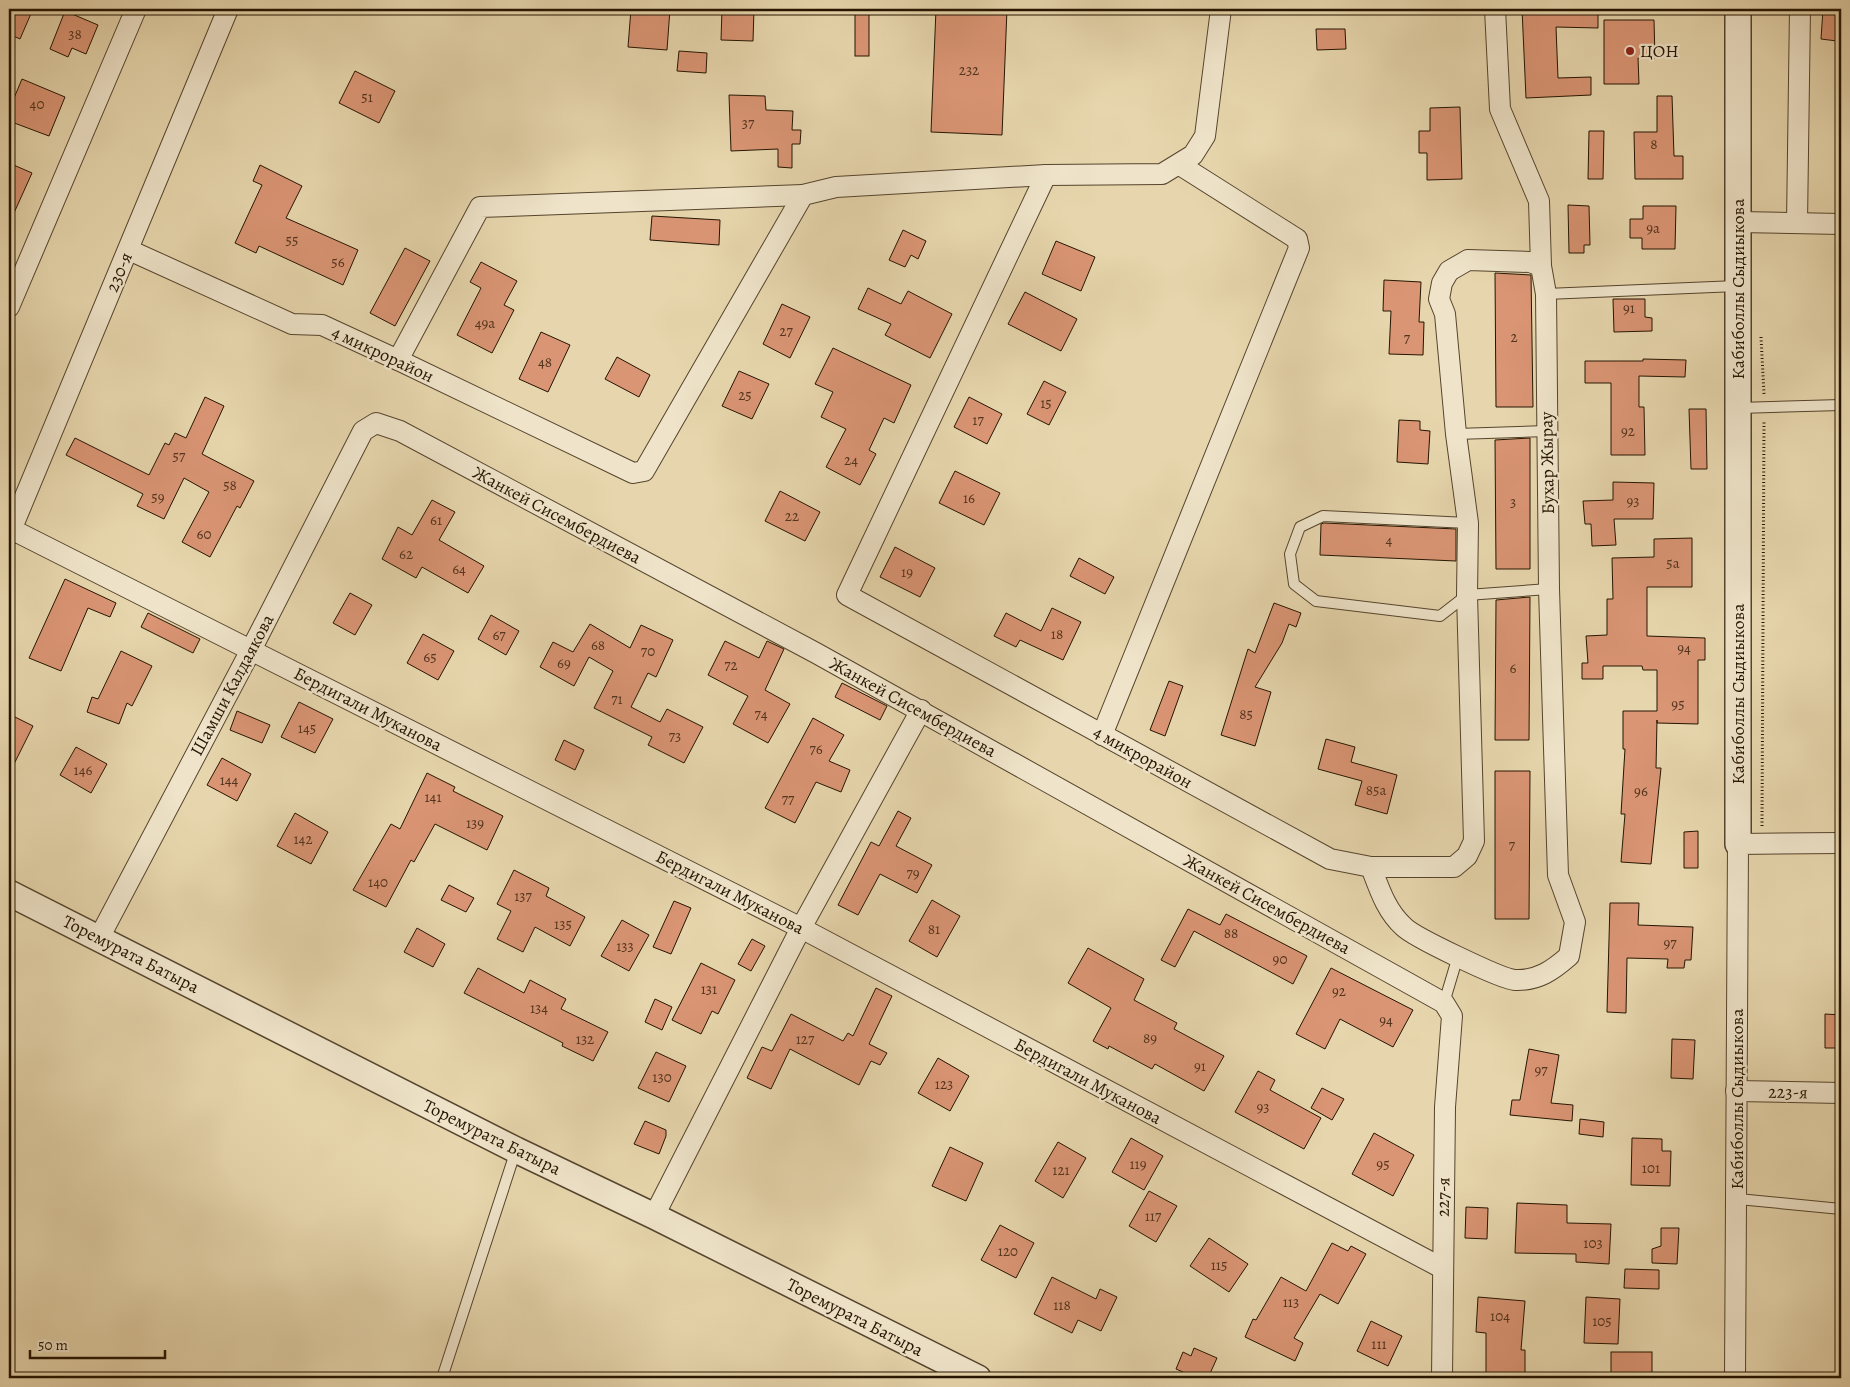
<svg xmlns="http://www.w3.org/2000/svg" width="1850" height="1387" viewBox="0 0 1850 1387" font-family="Alegreya,serif">
<style>
.building{fill:#da9574;stroke:#241401}
.lines{fill:none;stroke-linecap:round;stroke-linejoin:round}
.service-casing{stroke:#55442c;stroke-width:12}
.minor-casing{stroke:#55442c;stroke-width:22}
.tertiary-casing{stroke:#55442c;stroke-width:28}
.path{stroke:#241401;stroke-width:3;stroke-dasharray:1 2.5;stroke-linecap:butt}
.service{stroke:#efe4ca;stroke-width:10}
.minor{stroke:#efe4ca;stroke-width:20}
.tertiary{stroke:#efe4ca;stroke-width:25}
.poi-dot{fill:#8f2418;stroke:#efe4ca;stroke-width:2}
.labels{text-anchor:middle;dominant-baseline:central;stroke-width:4.5;stroke-linejoin:round;paint-order:stroke}
.number-label{font-size:15px;fill:#52341e}
.poi-label{font-size:18px;fill:#241401;stroke:#efe4ca;text-anchor:start}
.street-label{font-size:18px;fill:#241401;stroke:#efe4ca}
</style>
<rect width="100%" height="100%" fill="#e7d6ad"/>
<filter id="stains"><feTurbulence type="fractalNoise" baseFrequency=".004" numOctaves="4"/><feColorMatrix values="0 0 0 0 .2 0 0 0 0 .09 0 0 0 0 .02 0 0 0 .5 -.17"/></filter>
<radialGradient id="worn" r=".72"><stop offset=".6" stop-color="#630" stop-opacity="0"/><stop offset="1" stop-color="#630" stop-opacity=".3"/></radialGradient>
<!-- building -->
<g class="building">
<path d="M14 9H33L20 39 9 34V21Z"/>
<path d="M631 9H670L667 50 628 47Z"/>
<path d="M722 9H754L753 41 721 40Z"/>
<rect x="855" y="9" width="14" height="47"/>
<path d="M936 9H1007L1002 135 931 132Z"/>
<path d="M1522 9H1598V28L1556 27 1558 78 1591 77V95L1526 98Z"/>
<path d="M1823 9H1840L1837 41 1821 39Z"/>
<path d="M65 11 98 25 86 54 72 48 68 57 50 49Z"/>
<path d="M1604 20H1654L1655 58H1638L1639 84H1604Z"/>
<path d="M1316 29H1345L1346 49 1317 50Z"/>
<path d="M679 51 707 53 706 73 677 71Z"/>
<path d="M355 71 395 91 379 123 339 103Z"/>
<path d="M22 79 65 97 49 136 9 121V110Z"/>
<path d="M729 95 765 96 766 110 793 111 792 130H801L800 144H792V168L778 167V149L731 151Z"/>
<path d="M1657 96H1672L1674 156H1683V179H1635L1634 132H1657Z"/>
<path d="M1460 107 1462 179 1427 180V153H1419V131H1430V108Z"/>
<path d="M1589 131H1604L1603 179H1588Z"/>
<path d="M9 163 32 173 9 224Z"/>
<path d="M260 165 302 186 286 218 358 250 343 285 259 246 256 253 235 243 262 185 253 181Z"/>
<path d="M1568 205 1589 206 1590 245H1584V253H1569Z"/>
<path d="M1643 206H1676L1675 249H1642V238H1630V219H1643Z"/>
<path d="M652 216 720 220 719 245 650 240Z"/>
<path d="M903 230 926 241 918 259 911 255 905 267 889 260Z"/>
<path d="M1056 241 1095 257 1081 291 1042 274Z"/>
<path d="M405 248 430 261 395 326 370 313Z"/>
<path d="M481 262 517 281 504 305 514 310 492 353 457 335 481 288 470 282Z"/>
<path d="M1495 273 1531 275 1533 407H1496Z"/>
<path d="M1384 280 1421 282 1419 322H1424L1423 355 1389 354 1391 311H1383Z"/>
<path d="M868 288 901 304 908 291 952 314 930 358 885 335 891 324 858 309Z"/>
<path d="M1025 292 1077 319 1061 351 1008 324Z"/>
<path d="M1613 299H1645V317L1652 318V331L1614 332Z"/>
<path d="M782 304 810 317 790 358 763 344Z"/>
<path d="M541 332 570 345 548 392 519 379Z"/>
<path d="M833 348 911 385 894 423 884 418 869 450 876 454 860 485 826 467 846 429 821 417 833 392 815 384Z"/>
<path d="M617 357 650 375 639 397 605 379Z"/>
<path d="M1643 359 1686 360 1685 377 1639 376V407H1644L1645 455H1611V383H1585V361H1643Z"/>
<path d="M739 371 769 384 752 419 722 406Z"/>
<path d="M1044 381 1066 392 1049 425 1027 414Z"/>
<path d="M205 397 224 406 202 454 254 481 240 508 237 506 210 557 182 542 209 492 184 478 164 519 137 506 143 494 66 455 75 438 149 475 165 443 169 445 175 433 186 438Z"/>
<path d="M969 397 1002 414 987 444 954 427Z"/>
<path d="M1689 409H1706L1707 469H1691Z"/>
<path d="M1399 420 1420 421V430L1430 431 1428 464 1397 462Z"/>
<path d="M1530 438V569H1496L1495 440Z"/>
<path d="M955 471 1000 493 984 525 939 503Z"/>
<path d="M1613 482 1654 483 1653 519H1614L1616 545 1592 546 1591 524H1585L1583 501 1613 500Z"/>
<path d="M780 491 820 512 805 541 765 521Z"/>
<path d="M432 500 455 512 439 540 484 566 468 593 422 567 416 578 382 559 398 527 412 535Z"/>
<path d="M1324 523 1456 529V561L1320 555 1321 524Z"/>
<path d="M1692 538V587H1647V636L1705 638V660H1698V724L1657 723V720L1656 768H1661L1651 864 1621 862 1625 814H1621L1625 749H1623V711H1657V670H1643L1642 666H1603V679H1582V663H1588L1586 636 1607 635V599H1613L1612 558 1654 557V539Z"/>
<path d="M895 547 935 568 920 597 880 577Z"/>
<path d="M1079 558 1114 577 1105 594 1070 576Z"/>
<path d="M65 579 116 603 110 617 88 608 61 671 29 658Z"/>
<path d="M350 593 372 605 355 635 333 623Z"/>
<path d="M1530 597 1529 740H1495L1496 600Z"/>
<path d="M1274 603 1301 613 1296 627 1289 624 1282 643 1255 687 1271 692 1255 746 1221 735 1248 649 1255 653Z"/>
<path d="M1052 608 1081 622 1063 660 1020 640 1016 647 994 636 1006 613 1041 631Z"/>
<path d="M148 613 200 639 193 653 141 627Z"/>
<path d="M491 615 519 631 506 655 478 639Z"/>
<path d="M590 624 630 648 641 625 673 640 656 677 648 673 631 707 660 722 667 709 703 727 684 763 648 745 652 737 594 708 613 671 589 657 574 686 540 667 553 642 573 652Z"/>
<path d="M423 634 454 651 438 680 407 663Z"/>
<path d="M725 641 759 658 767 641 784 649 765 690 790 704 768 743 733 724 748 696 708 675Z"/>
<path d="M121 651 152 666 132 706 127 703 119 724 87 712 92 697 98 699Z"/>
<path d="M1169 681 1183 686 1165 736 1150 730Z"/>
<path d="M842 683 887 706 880 720 835 697Z"/>
<path d="M299 702 333 719 315 753 281 737Z"/>
<path d="M237 711 270 725 262 743 230 730Z"/>
<path d="M9 714 33 726 9 774Z"/>
<path d="M813 718 844 735 829 761 850 770 841 792 816 782 795 823 765 808Z"/>
<path d="M1326 739 1355 747 1351 762 1397 775 1387 814 1355 805 1362 781 1318 769Z"/>
<path d="M564 740 584 750 575 770 555 760Z"/>
<path d="M76 747 107 764 91 793 60 775Z"/>
<path d="M222 758 251 774 237 801 207 785Z"/>
<path d="M1495 771H1530L1529 919H1495Z"/>
<path d="M427 773 455 787 453 791 503 816 487 850 435 824 414 862 411 860 386 907 353 890 391 824 400 829Z"/>
<path d="M898 811 911 818 896 846 932 865 917 893 880 874 858 915 838 905 871 842 879 846Z"/>
<path d="M295 813 328 832 311 864 277 846Z"/>
<path d="M1698 831V868H1684V832Z"/>
<path d="M514 870 549 888 546 896 585 917 570 946 535 927 523 952 497 939 511 911 497 904Z"/>
<path d="M449 885 474 898 466 912 441 900Z"/>
<path d="M932 900 960 916 937 957 909 941Z"/>
<path d="M674 901 691 908 671 954 653 947Z"/>
<path d="M1610 903H1639L1638 925 1693 927 1691 960H1685L1684 968H1667L1668 959 1627 958 1626 1013 1607 1012Z"/>
<path d="M1188 909 1220 925 1226 914 1307 956 1293 984 1194 931 1175 967 1161 960Z"/>
<path d="M622 920 649 935 629 971 601 956Z"/>
<path d="M417 928 445 944 433 967 404 952Z"/>
<path d="M752 939 765 946 751 971 738 964Z"/>
<path d="M1088 948 1144 979 1134 1000 1177 1023 1174 1029 1224 1056 1204 1091 1155 1064 1152 1069 1109 1046 1108 1049 1093 1041 1111 1008 1068 983Z"/>
<path d="M701 963 735 980 718 1014 712 1011 701 1034 672 1020Z"/>
<path d="M478 968 524 993 530 980 566 999 561 1009 608 1032 593 1061 562 1046 563 1043 464 993Z"/>
<path d="M1331 968 1413 1010 1393 1047 1340 1019 1325 1049 1296 1034Z"/>
<path d="M876 988 892 996 869 1044 887 1053 880 1065 871 1061 859 1085 790 1049 771 1089 747 1078 762 1047 772 1051 791 1014 843 1041 848 1033 853 1036Z"/>
<path d="M655 999 672 1007 662 1030 645 1022Z"/>
<path d="M1825 1014 1841 1015V1048H1825Z"/>
<path d="M1672 1039 1695 1040 1693 1079 1671 1078Z"/>
<path d="M1529 1049 1559 1055 1551 1103 1573 1105 1572 1121 1510 1115 1512 1100H1520Z"/>
<path d="M656 1052 686 1066 669 1102 638 1088Z"/>
<path d="M938 1058 969 1076 950 1111 918 1093Z"/>
<path d="M1258 1071 1275 1080 1270 1090 1321 1118 1304 1149 1235 1112Z"/>
<path d="M1322 1088 1344 1099 1332 1120 1311 1108Z"/>
<path d="M1580 1119 1604 1122 1603 1137 1579 1134Z"/>
<path d="M645 1121 666 1130V1136L659 1154 634 1144Z"/>
<path d="M1374 1133 1414 1155 1393 1196 1352 1174Z"/>
<path d="M1131 1138 1163 1156 1144 1190 1112 1172Z"/>
<path d="M1632 1138 1662 1139V1151H1671L1670 1186 1631 1185Z"/>
<path d="M1058 1142 1086 1158 1063 1198 1035 1181Z"/>
<path d="M950 1147 983 1163 966 1201 932 1186Z"/>
<path d="M1149 1191 1177 1206 1156 1242 1129 1226Z"/>
<path d="M1517 1203 1567 1205V1223L1611 1224 1609 1264 1576 1262V1254L1515 1253Z"/>
<path d="M1466 1207 1488 1208 1487 1239 1465 1238Z"/>
<path d="M1000 1225 1034 1243 1016 1278 981 1260Z"/>
<path d="M1661 1228H1679L1677 1264 1652 1263V1249L1661 1246Z"/>
<path d="M1209 1238 1248 1264 1229 1292 1190 1266Z"/>
<path d="M1332 1243 1348 1251 1351 1246 1366 1254 1338 1304 1320 1294 1294 1338 1303 1343 1295 1361 1245 1337 1253 1319 1256 1320 1281 1277 1306 1291Z"/>
<path d="M1625 1269 1659 1270V1289L1624 1288Z"/>
<path d="M1052 1277 1096 1299 1100 1289 1117 1297 1101 1331 1078 1320 1072 1333 1034 1314Z"/>
<path d="M1478 1297 1525 1301 1521 1350H1525V1377H1486V1333L1476 1332Z"/>
<path d="M1586 1297 1620 1299 1618 1344 1584 1343Z"/>
<path d="M1371 1321 1402 1336 1388 1366 1357 1351Z"/>
<path d="M1194 1348 1217 1358 1208 1378H1180L1183 1372 1176 1369 1183 1352 1191 1356Z"/>
<rect x="1611" y="1352" width="41" height="26"/>
</g>
<g class="lines">
<defs>
<g id="service">
<path d="M1546 294 1737 286"/>
<path d="M1738 408 1841 405"/>
<path d="M1456 434 1547 431"/>
<path d="M1468 523 1323 516 1300 527 1290 554 1294 584 1316 601 1440 616 1467 595 1549 589"/>
<path d="M1444 1003 1458 956"/>
<path d="M1738 1199 1841 1209"/>
<path d="M442 1378 516 1150"/>
</g>
<g id="minor">
<path d="M1046 175 847 595 1330 859 1371 867H1454L1467 856 1474 841 1467 595 1468 523 1456 434 1445 314 1439 299 1442 283 1449 271 1468 260 1530 262 1541 266"/>
<path d="M1738 222 1841 224"/>
<path d="M1797 223 1800 9"/>
<path d="M129 250 292 324 322 325 398 360 633 473 644 471 803 195 836 187 1046 175 1162 174 1193 155 1205 136 1221 9"/>
<path d="M9 307 136 9"/>
<path d="M398 360 480 207 803 195"/>
<path d="M11 529 801 928 1442 1268"/>
<path d="M9 535 228 9"/>
<path d="M1102 735 1299 248 1297 239 1180 165"/>
<path d="M1371 867C1379 888 1386 911 1404 927 1414 937 1501 979 1515 980 1538 981 1553 970 1569 956L1575 922 1558 875 1549 589 1546 294 1541 266 1539 201 1500 109 1495 9"/>
<path d="M99 938 251 650 363 431 376 423 400 431 816 653 1444 1003 1452 1016 1445 1107 1442 1378"/>
<path d="M1736 1091 1841 1093"/>
<path d="M654 1216 801 928 921 710"/>
<path d="M1735 1378 1738 844 1841 843"/>
</g>
<g id="tertiary">
<path d="M1738 9V844"/>
<path d="M9 893 516 1150 654 1216 978 1378"/>
</g>
</defs>
<!-- service casing -->
<use href="#service" class="service-casing"/>
<!-- minor casing -->
<use href="#minor" class="minor-casing"/>
<!-- tertiary casing -->
<use href="#tertiary" class="tertiary-casing"/>
<!-- path -->
<g class="path">
<path d="M1761 337 1764 394"/>
<path d="M1762 826 1764 420"/>
</g>
<!-- service -->
<use href="#service" class="service"/>
<!-- minor -->
<use href="#minor" class="minor"/>
<!-- tertiary -->
<use href="#tertiary" class="tertiary"/>
</g>
<!-- markers -->
<circle class="poi-dot" cx="1630" cy="51" r="5"/>
<g class="labels">
<!-- number labels -->
<g class="number-label">
<text x="75" y="34">38</text>
<text x="969" y="70">232</text>
<text x="367" y="97">51</text>
<text x="37" y="104">40</text>
<text x="748" y="123">37</text>
<text x="1654" y="144">8</text>
<text x="1653" y="228">9а</text>
<text x="292" y="240">55</text>
<text x="338" y="262">56</text>
<text x="1629" y="308">91</text>
<text x="485" y="323">49а</text>
<text x="786" y="331">27</text>
<text x="1514" y="337">2</text>
<text x="1407" y="338">7</text>
<text x="545" y="362">48</text>
<text x="745" y="395">25</text>
<text x="1046" y="403">15</text>
<text x="978" y="420">17</text>
<text x="1628" y="431">92</text>
<text x="179" y="456">57</text>
<text x="851" y="460">24</text>
<text x="230" y="485">58</text>
<text x="158" y="497">59</text>
<text x="969" y="498">16</text>
<text x="1633" y="501">93</text>
<text x="1513" y="502">3</text>
<text x="792" y="516">22</text>
<text x="436" y="520">61</text>
<text x="204" y="534">60</text>
<text x="1389" y="540">4</text>
<text x="406" y="554">62</text>
<text x="1673" y="563">5а</text>
<text x="459" y="569">64</text>
<text x="907" y="572">19</text>
<text x="1057" y="634">18</text>
<text x="499" y="635">67</text>
<text x="598" y="645">68</text>
<text x="1684" y="648">94</text>
<text x="648" y="651">70</text>
<text x="430" y="657">65</text>
<text x="564" y="663">69</text>
<text x="731" y="665">72</text>
<text x="1513" y="668">6</text>
<text x="617" y="699">71</text>
<text x="1678" y="704">95</text>
<text x="761" y="714">74</text>
<text x="1246" y="714">85</text>
<text x="307" y="728">145</text>
<text x="675" y="736">73</text>
<text x="816" y="749">76</text>
<text x="83" y="770">146</text>
<text x="229" y="780">144</text>
<text x="1376" y="790">85а</text>
<text x="1641" y="791">96</text>
<text x="433" y="797">141</text>
<text x="788" y="799">77</text>
<text x="475" y="823">139</text>
<text x="303" y="839">142</text>
<text x="1512" y="845">7</text>
<text x="913" y="873">79</text>
<text x="378" y="882">140</text>
<text x="523" y="896">137</text>
<text x="563" y="924">135</text>
<text x="934" y="929">81</text>
<text x="1231" y="933">88</text>
<text x="1670" y="943">97</text>
<text x="625" y="946">133</text>
<text x="1280" y="959">90</text>
<text x="709" y="989">131</text>
<text x="1339" y="991">92</text>
<text x="539" y="1008">134</text>
<text x="1386" y="1020">94</text>
<text x="1150" y="1038">89</text>
<text x="585" y="1039">132</text>
<text x="805" y="1039">127</text>
<text x="1200" y="1066">91</text>
<text x="1541" y="1070">97</text>
<text x="662" y="1077">130</text>
<text x="944" y="1084">123</text>
<text x="1263" y="1107">93</text>
<text x="1138" y="1164">119</text>
<text x="1383" y="1164">95</text>
<text x="1651" y="1168">101</text>
<text x="1061" y="1170">121</text>
<text x="1153" y="1216">117</text>
<text x="1593" y="1243">103</text>
<text x="1008" y="1251">120</text>
<text x="1219" y="1265">115</text>
<text x="1291" y="1302">113</text>
<text x="1062" y="1305">118</text>
<text x="1500" y="1316">104</text>
<text x="1602" y="1321">105</text>
<text x="1379" y="1344">111</text>
</g>
<!-- poi labels -->
<g class="poi-label">
<text x="1640" y="51">ЦОН</text>
</g>
<!-- street labels -->
<g class="street-label">
<text transform="translate(119 272) rotate(-67)">230-я</text>
<text transform="translate(1738 289) rotate(-90)">Кабиболлы Сыдиыкова</text>
<text transform="translate(383 354) rotate(25)">4 микрорайон</text>
<text transform="translate(1547 463) rotate(-91)">Бухар Жырау</text>
<text transform="translate(557 515) rotate(28)">Жанкей Сисембердиева</text>
<text transform="translate(232 685) rotate(-62)">Шамши Калдаякова</text>
<text transform="translate(1738 694) rotate(-90)">Кабиболлы Сыдиыкова</text>
<text transform="translate(913 707) rotate(29)">Жанкей Сисембердиева</text>
<text transform="translate(368 709) rotate(27)">Бердигали Муканова</text>
<text transform="translate(1143 757) rotate(29)">4 микрорайон</text>
<text transform="translate(730 892) rotate(27)">Бердигали Муканова</text>
<text transform="translate(1267 904) rotate(29)">Жанкей Сисембердиева</text>
<text transform="translate(131 954) rotate(27)">Торемурата Батыра</text>
<text transform="translate(1088 1081) rotate(28)">Бердигали Муканова</text>
<text transform="translate(1788 1092) rotate(1)">223-я</text>
<text transform="translate(1737 1099) rotate(-90)">Кабиболлы Сыдиыкова</text>
<text transform="translate(492 1137) rotate(26)">Торемурата Батыра</text>
<text transform="translate(1443 1197) rotate(-89)">227-я</text>
<text transform="translate(855 1317) rotate(27)">Торемурата Батыра</text>
</g>
</g>
<!-- margin -->
<rect width="1850" height="1387" fill="none" stroke="#e7d6ad" stroke-width="30"/>
<rect x="10" y="10" width="1830" height="1367" fill="none" stroke="#241401" stroke-width="2.5"/>
<rect x="15" y="15" width="1820" height="1357" fill="none" stroke="#241401"/>
<!-- scale -->
<path d="M30 1350v8h135v-8" fill="none" stroke="#241401" stroke-width="2.5"/>
<text x="38" y="1350" font-size="15" fill="#241401" stroke="#efe4ca" stroke-width="4" paint-order="stroke">50 m</text>
<rect width="100%" height="100%" filter="url(#stains)"/>
<rect width="100%" height="100%" fill="url(#worn)"/>
</svg>
